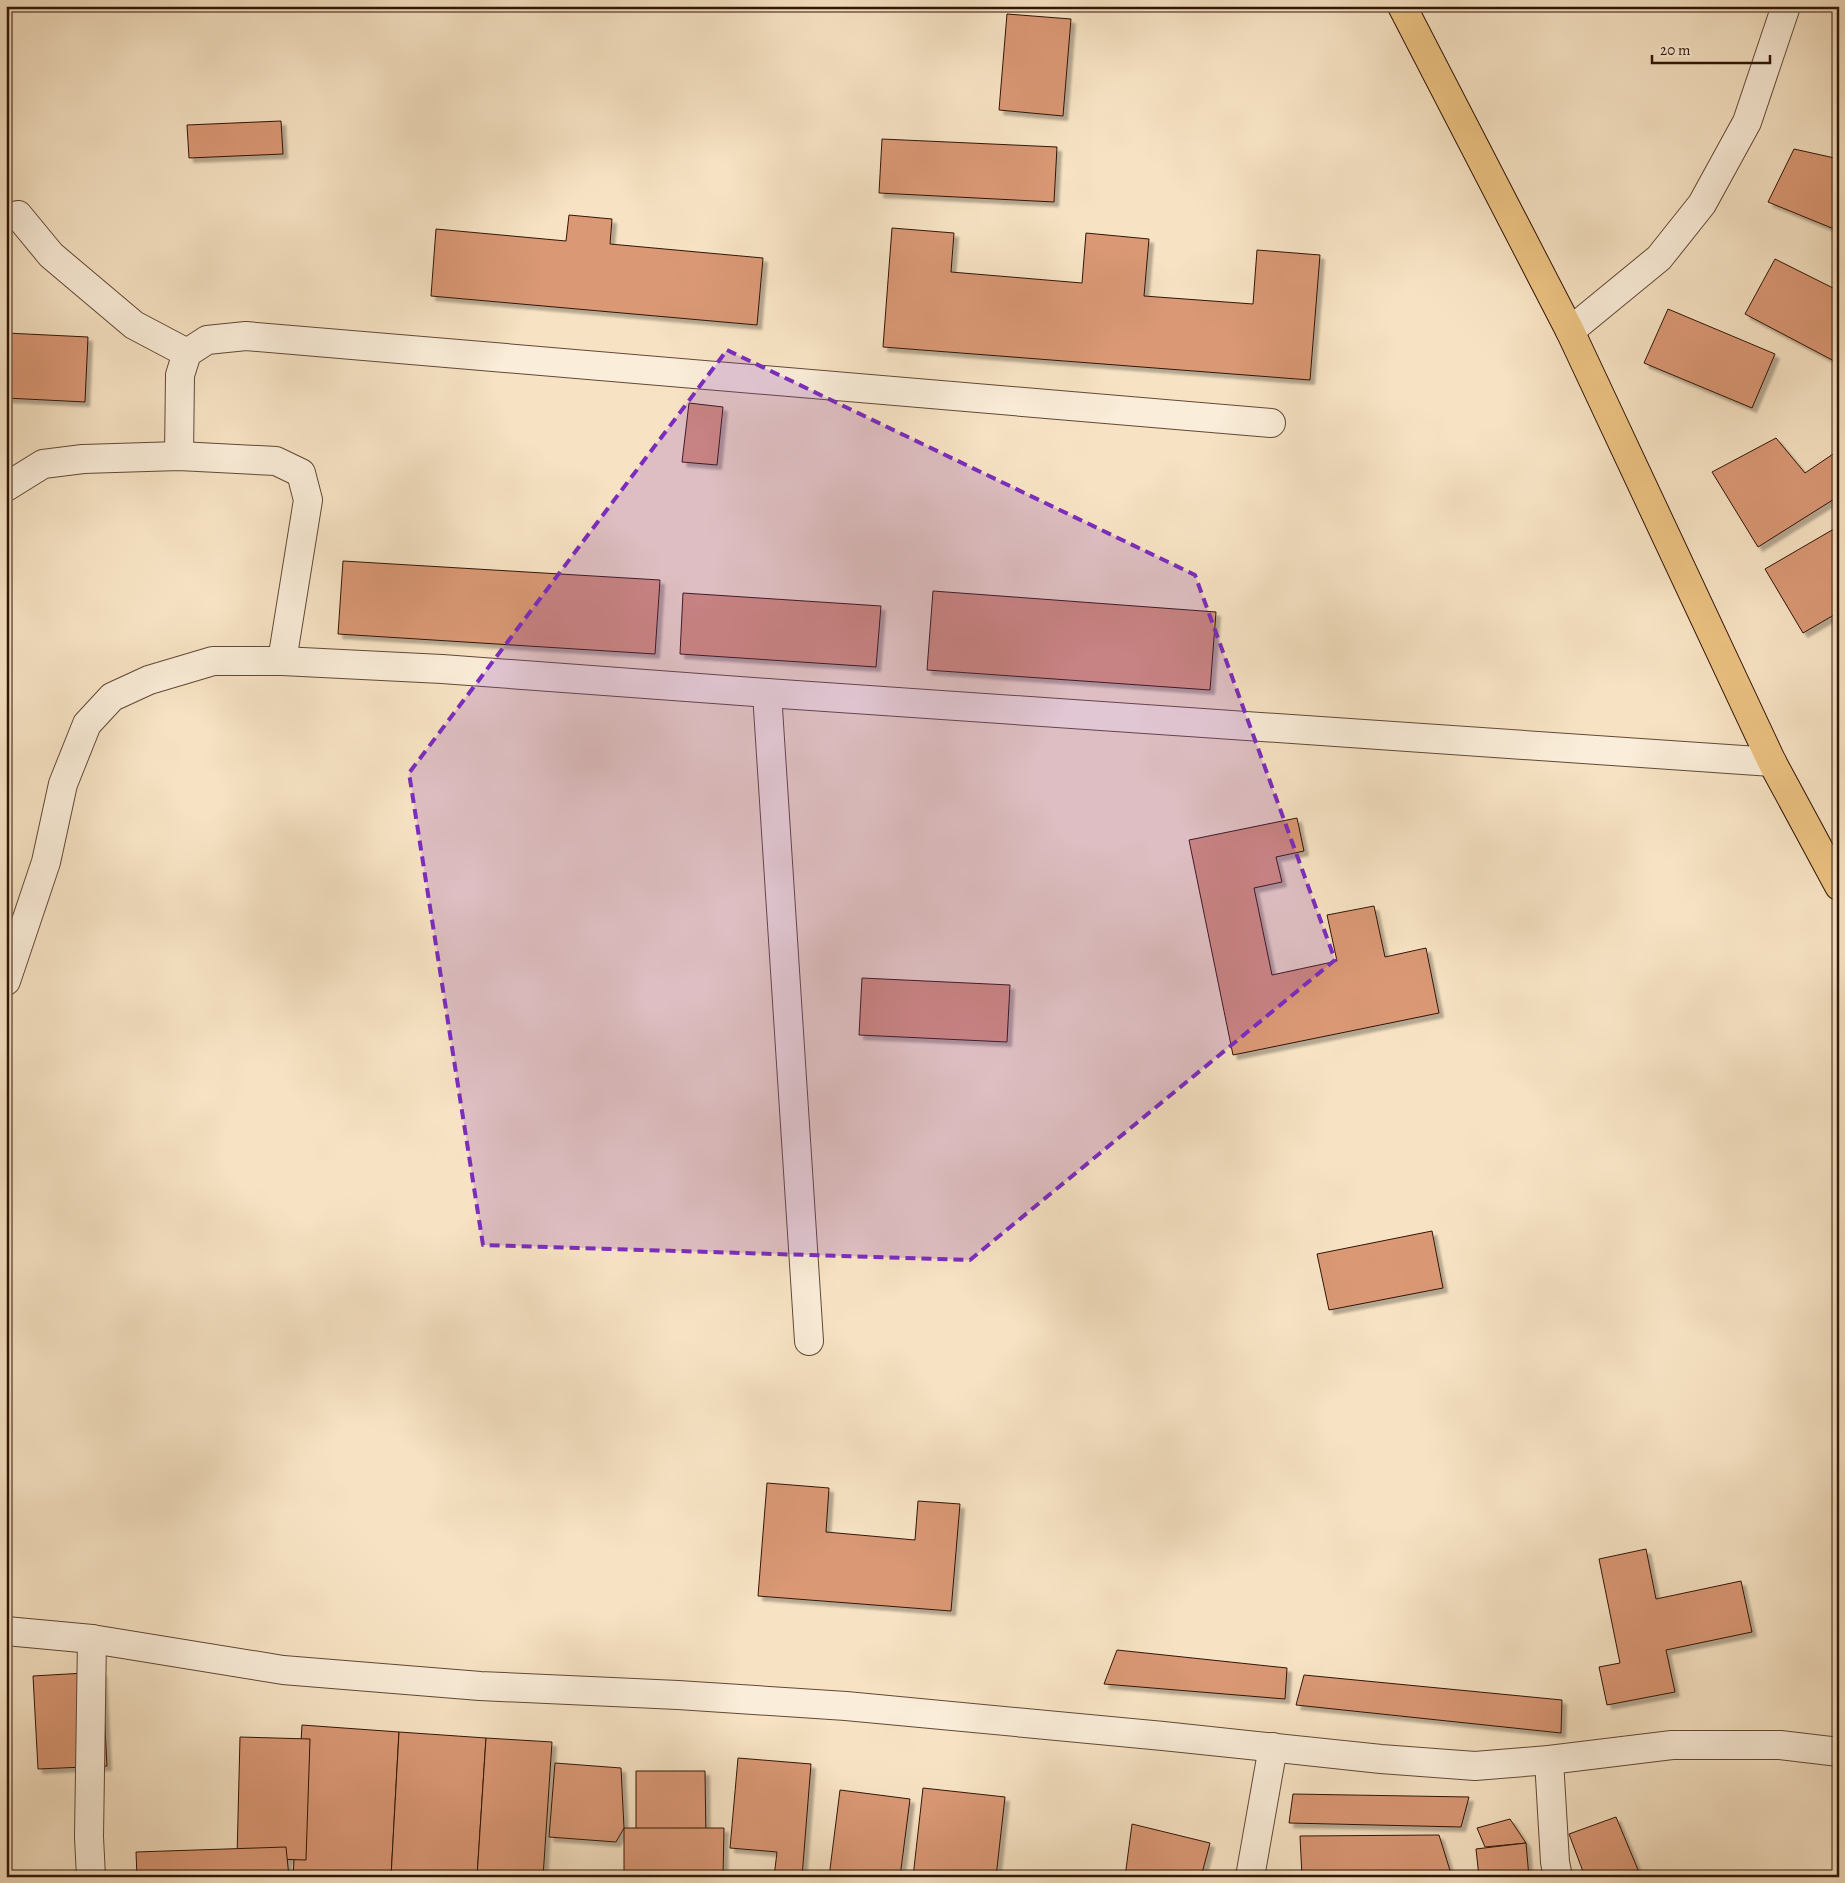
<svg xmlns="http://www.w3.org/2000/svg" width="1845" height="1883" viewBox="0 0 1845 1883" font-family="Alegreya,serif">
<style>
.building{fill:#da9875;stroke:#301507;filter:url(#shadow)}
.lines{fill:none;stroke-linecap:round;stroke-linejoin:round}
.minor-casing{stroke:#624836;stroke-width:30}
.major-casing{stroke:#301507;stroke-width:30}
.minor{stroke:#faedd9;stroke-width:28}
.major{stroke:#ecc282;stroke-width:28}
.marked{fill:#7b2cbf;fill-opacity:0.2;stroke:#7b2cbf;stroke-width:4;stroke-dasharray:10 6;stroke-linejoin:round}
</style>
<defs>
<filter id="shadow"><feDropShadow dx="4.5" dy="4.5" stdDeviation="1" flood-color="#0004"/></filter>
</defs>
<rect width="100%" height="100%" fill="#f7e3c4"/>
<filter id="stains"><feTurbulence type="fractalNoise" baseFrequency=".004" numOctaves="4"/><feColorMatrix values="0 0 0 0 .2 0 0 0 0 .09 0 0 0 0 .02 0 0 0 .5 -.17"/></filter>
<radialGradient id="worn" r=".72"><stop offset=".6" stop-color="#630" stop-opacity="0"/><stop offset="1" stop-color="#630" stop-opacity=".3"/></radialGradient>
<!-- building -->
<g class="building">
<path d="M1007 14 1071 19 1063 116 999 110Z"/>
<path d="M281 121 283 154 189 158 187 125Z"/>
<path d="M882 139 1057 147 1054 202 879 193Z"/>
<path d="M1794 149 1839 159V231L1768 202Z"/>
<path d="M569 215 612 219 610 244 763 258 757 325 431 296 436 229 566 241Z"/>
<path d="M892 228 954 233 951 272 1082 283 1086 233 1149 239 1144 296 1253 304 1257 250 1320 255 1310 380 883 347Z"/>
<path d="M1775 259 1839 291V356L1836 362 1745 314Z"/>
<path d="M1668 309 1775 354 1752 408 1644 363Z"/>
<path d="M6 333 88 337 85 402 6 398Z"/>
<path d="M689 403 723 407 717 465 682 462Z"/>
<path d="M1776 438 1805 473 1839 450V496L1758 547 1712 472Z"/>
<path d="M1839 526V612L1803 633 1765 569Z"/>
<path d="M343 561 660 580 655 654 338 634Z"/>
<path d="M933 591 1216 612 1210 690 927 670Z"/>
<path d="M683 593 881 606 876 667 680 654Z"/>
<path d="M1297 818 1304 851 1276 857 1282 882 1254 888 1272 975 1337 961 1327 915 1374 906 1385 957 1426 948 1439 1013 1233 1055 1189 840Z"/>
<path d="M862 978 1010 985 1007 1042 859 1035Z"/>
<path d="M1432 1231 1443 1288 1329 1310 1317 1254Z"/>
<path d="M767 1483 829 1488 826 1532 915 1540 918 1501 960 1504 951 1611 758 1596Z"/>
<path d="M1646 1549 1656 1599 1741 1581 1752 1632 1666 1650 1675 1692 1607 1705 1599 1667 1620 1663 1599 1559Z"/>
<path d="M1117 1650 1287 1668 1285 1699 1104 1684Z"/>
<path d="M102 1672 107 1766 38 1769 33 1676Z"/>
<path d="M1304 1675 1562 1700 1561 1733 1296 1705Z"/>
<path d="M302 1725 399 1732 391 1877H293Z"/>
<path d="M399 1732 486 1738 477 1877H391Z"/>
<path d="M240 1737 310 1739 306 1860 237 1858Z"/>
<path d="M486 1738 552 1742 543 1877H477Z"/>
<path d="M738 1758 811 1764 802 1877H774L777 1852 730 1848Z"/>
<path d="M555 1763 621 1768 624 1828 616 1842 549 1837Z"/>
<path d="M636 1771H705L706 1841H636Z"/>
<path d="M923 1788 1005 1797 996 1877H913Z"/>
<path d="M840 1790 910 1799 900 1877H829Z"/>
<path d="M1293 1794 1469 1797 1461 1827 1289 1823Z"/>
<path d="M1616 1817 1641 1877H1585L1569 1834Z"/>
<path d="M1510 1819 1526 1843 1485 1847 1477 1828Z"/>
<path d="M1132 1824 1210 1843 1201 1877H1125Z"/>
<path d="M624 1828H724L723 1877H624Z"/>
<path d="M1439 1835 1452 1877H1302L1300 1836Z"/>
<path d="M1526 1843 1529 1877H1479L1476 1849Z"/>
<path d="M286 1847 289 1877H137L136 1852Z"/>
</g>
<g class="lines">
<defs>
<g id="minor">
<path d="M18 215 51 255 134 325 187 353"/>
<path d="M1570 331 1659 258 1702 204 1747 122 1786 6"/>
<path d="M179 456 180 375 187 353 207 340 246 336 1271 423"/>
<path d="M6 487 43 464 83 459 179 456 276 461 301 473 308 500 282 661"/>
<path d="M767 693 809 1341"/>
<path d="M6 981 46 862 63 784 87 724 112 697 149 680 213 661H282L442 669 767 693 1772 762"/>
<path d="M6 1631 92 1639 283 1670 480 1686 678 1695 846 1706 1163 1736 1381 1759 1475 1766 1549 1760 1672 1745H1780L1839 1752"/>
<path d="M1549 1760 1555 1862 1558 1877"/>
<path d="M91 1877 89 1837 92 1639"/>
<path d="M1250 1877 1273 1747"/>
</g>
<path id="major" d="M1402 6 1570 331 1772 762 1839 886"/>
</defs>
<!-- minor casing -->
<use href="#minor" class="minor-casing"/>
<!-- major casing -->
<use href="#major" class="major-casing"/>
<!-- minor -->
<use href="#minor" class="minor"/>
<!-- major -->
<use href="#major" class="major"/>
</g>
<!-- marked area -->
<path class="marked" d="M727 350 1195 575 1335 960 970 1260 483 1245 409 773Z"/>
<!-- margin -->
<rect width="1845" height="1883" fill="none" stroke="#f7e3c4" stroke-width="25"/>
<rect x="8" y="8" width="1830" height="1868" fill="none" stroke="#301507" stroke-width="2.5"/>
<rect x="12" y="12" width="1820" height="1858" fill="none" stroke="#301507"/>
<!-- scale -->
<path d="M1652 55v8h118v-8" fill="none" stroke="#301507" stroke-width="2.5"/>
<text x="1660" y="55" font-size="15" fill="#301507" stroke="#faedd9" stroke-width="4" paint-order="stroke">20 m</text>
<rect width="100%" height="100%" filter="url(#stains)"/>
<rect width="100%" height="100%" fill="url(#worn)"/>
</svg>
